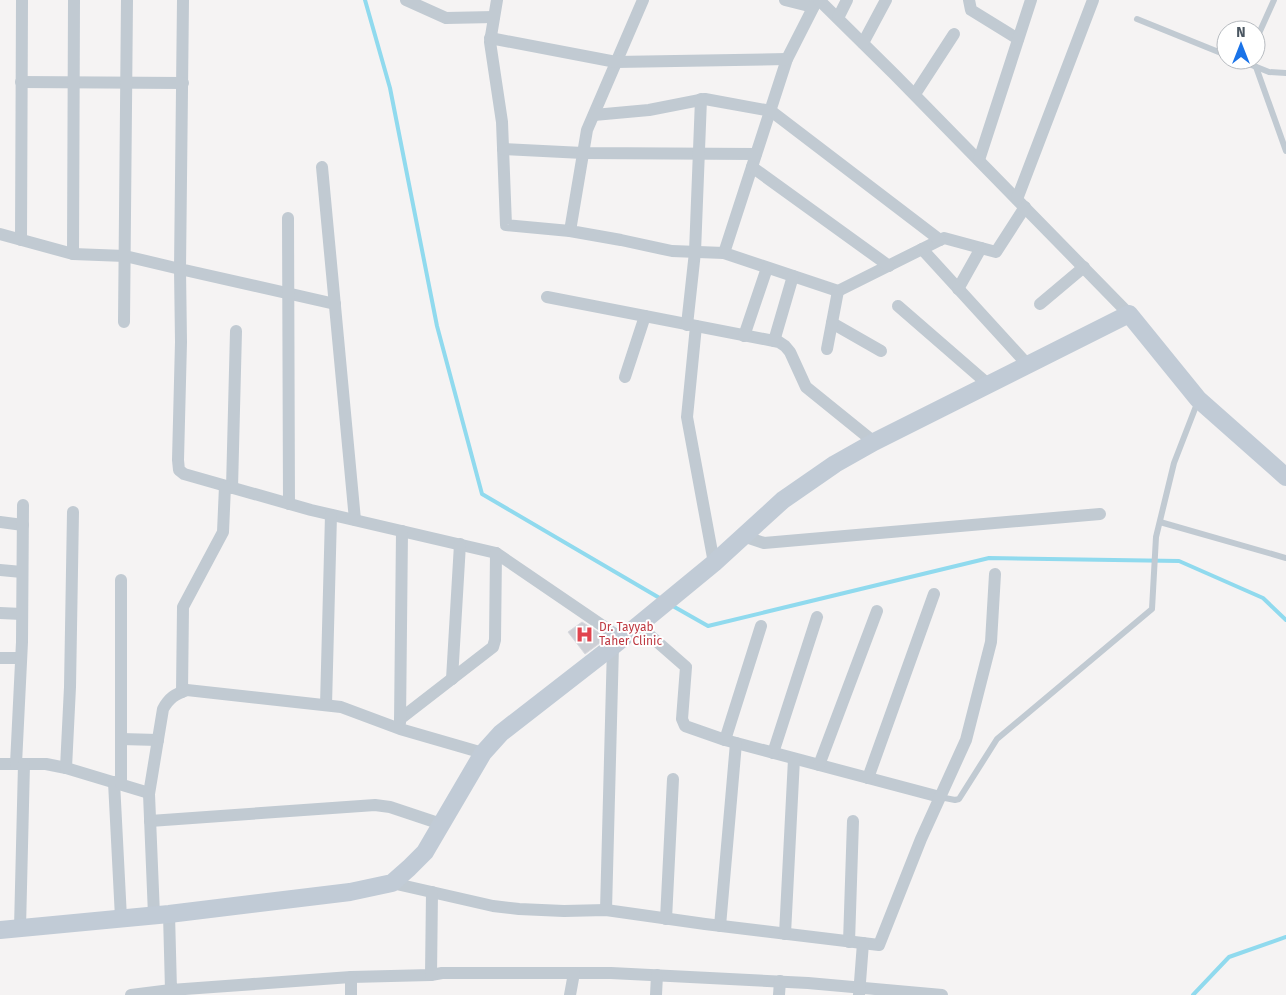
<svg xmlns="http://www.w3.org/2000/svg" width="1286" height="995" viewBox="0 0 1286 995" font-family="'Fira Sans',sans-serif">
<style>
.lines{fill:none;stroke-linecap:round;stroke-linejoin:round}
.stream{stroke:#90daee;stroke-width:4}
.building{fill:#cdcfd5;stroke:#d7d9de}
.lane{stroke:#c1cad2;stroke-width:6}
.street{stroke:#c1cad2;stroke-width:12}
.secondary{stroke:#c1cbd6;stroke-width:18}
.labels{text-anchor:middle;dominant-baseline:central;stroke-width:4;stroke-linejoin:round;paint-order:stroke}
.health-label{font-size:12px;fill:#be3a42;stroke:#fff;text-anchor:start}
</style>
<rect width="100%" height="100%" fill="#f5f3f3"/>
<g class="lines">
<!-- stream -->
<g class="stream">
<path d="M365 0 390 88 437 326 482 494 663 600"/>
<path d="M671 605 708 626 989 558 1179 561 1263 598 1286 620"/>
<path d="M1193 995 1229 957 1286 937"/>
</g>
</g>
<!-- building -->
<path class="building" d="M582 622 598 632 604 640 585 654 568 632Z"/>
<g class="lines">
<!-- lane -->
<g class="lane">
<path d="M1137 19 1226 55"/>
<path d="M1256 40 1274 0"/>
<path d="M1239 60 1269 72 1286 73"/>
<path d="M1256 67 1286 151"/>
<path d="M1160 522 1286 558"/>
<path d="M940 797 955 800 959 799 997 739 1152 609 1156 537 1174 463 1198 401"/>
</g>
<!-- street -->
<g class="street">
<path d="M183 0 180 269 335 304"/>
<path d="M406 0 446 18 494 17"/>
<path d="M497 0 490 42 502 122 506 225 570 231"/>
<path d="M643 0 587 130 570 231 621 240 672 251 724 253"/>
<path d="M785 0 813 7"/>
<path d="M817 0 787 59 724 253 838 291 944 238 996 252 1025 207"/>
<path d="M819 0 895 75 1129 314"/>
<path d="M969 0 971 10 1018 39"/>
<path d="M838 18 847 0"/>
<path d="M490 38 616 62 787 59"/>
<path d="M863 43 886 0"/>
<path d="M21 82 183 83"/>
<path d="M915 94 954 34"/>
<path d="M594 115 649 110 705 99 771 111 940 240"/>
<path d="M503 149 583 153 756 154"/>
<path d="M979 160 1031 0"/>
<path d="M322 167 355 520"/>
<path d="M752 167 889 266"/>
<path d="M1017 199 1093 0"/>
<path d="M288 218 289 504"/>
<path d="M0 234 73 254 125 256 180 269 181 342 178 460 179 470 184 474 311 510 496 553 622 639"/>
<path d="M21 240 22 0"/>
<path d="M922 249 1027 364"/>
<path d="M73 254 74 0"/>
<path d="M958 289 981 248"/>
<path d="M547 297 779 342 785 346 790 352 806 387 874 442"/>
<path d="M1040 304 1084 267"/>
<path d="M898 306 989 385"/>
<path d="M124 322 127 0"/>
<path d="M832 323 881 351"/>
<path d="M687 325 695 252 701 99"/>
<path d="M696 326 687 417 714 563"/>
<path d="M744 336 767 268"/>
<path d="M774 341 793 276"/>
<path d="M827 349 838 291"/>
<path d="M625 377 645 316"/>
<path d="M232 488 236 331"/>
<path d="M0 522 23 525"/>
<path d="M743 536 764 543 1100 514"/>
<path d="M0 570 22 572"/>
<path d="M0 613 22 614"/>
<path d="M638 625 686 667 682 719 685 726 725 740 940 797"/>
<path d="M0 658H21"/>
<path d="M452 679 460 544"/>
<path d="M182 692 183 607 223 532 225 486"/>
<path d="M326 705 331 515"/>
<path d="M400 719 493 647 495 640 496 553"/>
<path d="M400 723 402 531"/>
<path d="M121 739 158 740"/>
<path d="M725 740 761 626"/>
<path d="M773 753 817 617"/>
<path d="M0 764H46L66 768 149 793"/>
<path d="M16 764 22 642 23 505"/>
<path d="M819 765 877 611"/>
<path d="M66 768 70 687 73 512"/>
<path d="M868 778 934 594"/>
<path d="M114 782 121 918"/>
<path d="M121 784V580"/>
<path d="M150 821 375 805 390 807 441 824"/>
<path d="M392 883 493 906 519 909 564 911 606 910 705 924 879 945 921 839 966 740 991 642 995 574"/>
<path d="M606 910 613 646"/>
<path d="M169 914 171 990 351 977 431 975 442 973H611L808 983 942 995"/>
<path d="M154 915 149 794 163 709C169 698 175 694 187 690L341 707 400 729 483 753"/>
<path d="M666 919 673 779"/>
<path d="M720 926 736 743"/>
<path d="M20 928 24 764"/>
<path d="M785 934 794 759"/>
<path d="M849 942 853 821"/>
<path d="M431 975 432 892"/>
<path d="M351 977V995"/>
<path d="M131 995 171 990V995"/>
<path d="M570 995 574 973"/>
<path d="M656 995 657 975"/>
<path d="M779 995 780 981"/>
<path d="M859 995 863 943"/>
</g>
<!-- secondary -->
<path class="secondary" d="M0 930 169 914 350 892 392 883 409 868 425 852 483 753 501 733 613 646 714 563 783 500 835 464 874 442 1129 314 1198 399 1286 477"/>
</g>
<!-- icons -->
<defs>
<symbol id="hospital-bare" viewBox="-9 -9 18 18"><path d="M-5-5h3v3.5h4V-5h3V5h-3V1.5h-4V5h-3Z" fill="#e0444e" stroke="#fff" stroke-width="2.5" paint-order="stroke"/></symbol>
</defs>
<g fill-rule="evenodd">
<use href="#hospital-bare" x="572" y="622" width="25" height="25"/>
</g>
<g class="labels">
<!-- health labels -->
<g class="health-label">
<text x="599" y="627">Dr. Tayyab<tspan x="599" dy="14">Taher Clinic</tspan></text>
</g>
</g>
<!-- north arrow -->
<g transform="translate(1241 45)"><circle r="24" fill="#ffffff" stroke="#b7bbc0"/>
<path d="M0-4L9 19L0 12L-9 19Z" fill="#1a73e8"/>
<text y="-8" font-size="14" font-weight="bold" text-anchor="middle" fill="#4a5661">N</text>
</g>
</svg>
